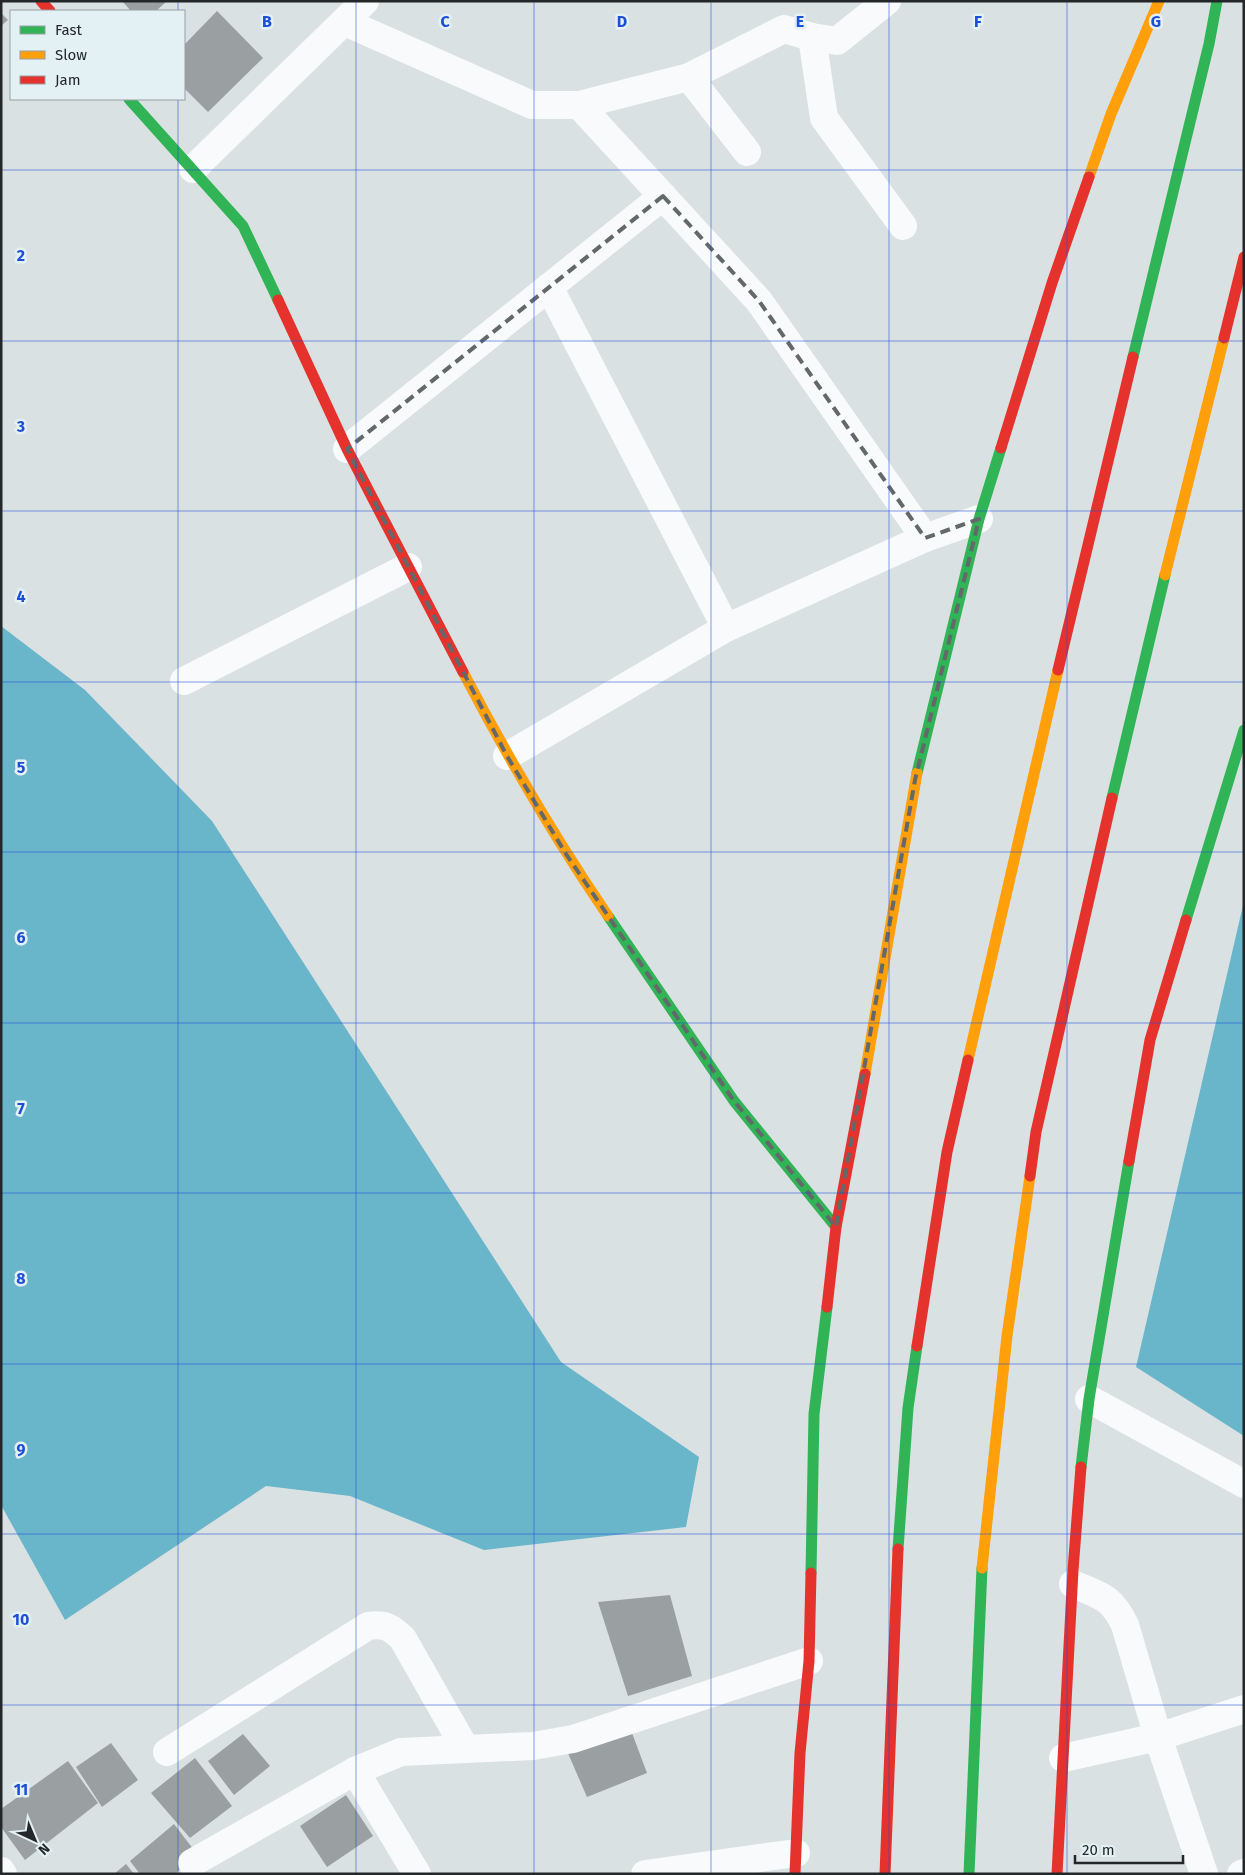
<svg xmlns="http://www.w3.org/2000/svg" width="1245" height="1875" viewBox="0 0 1245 1875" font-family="'Fira Sans',sans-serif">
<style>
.water{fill:#69b6ca}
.building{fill:#9aa0a1}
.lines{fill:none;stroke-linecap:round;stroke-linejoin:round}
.street{stroke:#f9fafb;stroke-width:28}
.fast{stroke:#30b455;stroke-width:11}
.slow{stroke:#ff9f0a;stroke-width:11}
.jam{stroke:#e5322d;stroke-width:11}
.marked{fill:none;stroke:#63686a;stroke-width:4;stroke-dasharray:10 6;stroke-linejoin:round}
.grid{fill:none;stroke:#1d4ed8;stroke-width:1;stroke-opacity:0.55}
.grid-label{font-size:16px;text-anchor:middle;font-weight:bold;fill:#1d4ed8;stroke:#e3f0f4;stroke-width:5;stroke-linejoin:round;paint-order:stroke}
</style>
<rect width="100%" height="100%" fill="#dae1e3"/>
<!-- water -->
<g class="water">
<path d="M1 626 85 690 212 821 561 1362 699 1457 686 1527 484 1550 350 1496 266 1486 65 1620 1 1505Z"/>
<path d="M1244 901V1436L1136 1367Z"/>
</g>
<!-- building -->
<g class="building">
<path d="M122 1H167L156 11H131Z"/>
<path d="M217 11 263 58 208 112 184 88V45Z"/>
<path d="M1 13 8 20 1 26Z"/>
<path d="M670 1595 692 1676 628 1696 598 1602Z"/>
<path d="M629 1725 647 1773 587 1797 564 1744Z"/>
<path d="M243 1734 270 1766 234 1795 208 1761Z"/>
<path d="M111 1743 138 1780 102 1807 76 1767Z"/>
<path d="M195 1758 232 1806 190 1838 151 1793Z"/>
<path d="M68 1761 98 1803 25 1860 1 1827V1809Z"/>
<path d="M346 1795 373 1836 327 1867 300 1826Z"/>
<path d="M174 1824 197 1854 175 1874H140L130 1861Z"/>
<path d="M126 1864 134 1874H114Z"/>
</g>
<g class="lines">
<!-- street -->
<g class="street">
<path d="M345 22 532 105H579L689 77 784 29 812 37 837 41 887 1"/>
<path d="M812 37 824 118 903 226"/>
<path d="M689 77 747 152"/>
<path d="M579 105 759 301 925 538"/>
<path d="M193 169 365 1"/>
<path d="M549 287 726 628"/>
<path d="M347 449 663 196"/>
<path d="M184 681 408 567"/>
<path d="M507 756 726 628 925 538 979 519"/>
<path d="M1089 1399 1244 1484"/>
<path d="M1073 1584C1101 1596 1111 1596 1125 1625L1158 1737 1204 1874"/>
<path d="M167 1752 368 1626C385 1623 392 1628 403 1639L465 1748"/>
<path d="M1063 1758 1158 1737 1244 1709"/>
<path d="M355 1771 417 1874"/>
<path d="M192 1863 355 1771 401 1752 533 1746 573 1739 809 1661"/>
<path d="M1 1871 3 1874"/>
<path d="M645 1874 796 1853"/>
<path d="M1241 1874 1244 1873"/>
</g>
<!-- fast -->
<g class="fast">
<path d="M129 99 243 226 278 300"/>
<path d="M1133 357 1209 44 1217 1"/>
<path d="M917 773 979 519 1001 448"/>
<path d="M1112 798 1165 575"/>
<path d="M608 916 734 1101 836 1227"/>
<path d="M1186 920 1244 730"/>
<path d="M1081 1467 1089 1399 1129 1161"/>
<path d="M898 1549 908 1408 917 1346"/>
<path d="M811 1573 814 1414 827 1307"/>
<path d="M969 1874 982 1568"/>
</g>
<!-- slow -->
<g class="slow">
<path d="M1089 177 1111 114 1159 1"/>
<path d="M1165 575 1224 338"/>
<path d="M463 672C507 756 554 837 608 916"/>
<path d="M968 1060 1058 670"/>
<path d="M865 1074 917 773"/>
<path d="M982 1568 1007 1336 1030 1176"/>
</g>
<!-- jam -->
<g class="jam">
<path d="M41 1 50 11"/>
<path d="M278 300 347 449 463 672"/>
<path d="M1224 338 1244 257"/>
<path d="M1001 448 1052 283 1089 177"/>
<path d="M1058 670 1133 357"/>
<path d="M1129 1161 1150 1040 1186 920"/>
<path d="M1030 1176 1036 1132 1112 798"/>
<path d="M827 1307 836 1227 865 1074"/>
<path d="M917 1346 947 1152 968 1060"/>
<path d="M795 1874 800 1753 809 1661 811 1573"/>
<path d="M885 1874 898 1549"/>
<path d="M1057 1874 1073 1570 1081 1467"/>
</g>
</g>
<!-- marked area -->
<path class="marked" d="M663 196 759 301 925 538 979 519 915 780 836 1227 734 1101 566 854 507 756 347 449Z"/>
<!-- grid -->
<path class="grid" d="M178 1V11M356 1V1874M534 1V1874M711 1V1874M889 1V1874M1067 1V1874M178 99V1874M1 170H1244M1 341H1244M1 511H1244M1 682H1244M1 852H1244M1 1023H1244M1 1193H1244M1 1364H1244M1 1534H1244M1 1705H1244"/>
<g class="grid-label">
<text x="267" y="27">B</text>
<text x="445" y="27">C</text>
<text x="622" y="27">D</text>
<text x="800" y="27">E</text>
<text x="978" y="27">F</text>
<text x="1156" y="27">G</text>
<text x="21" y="261">2</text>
<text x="21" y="432">3</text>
<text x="21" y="602">4</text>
<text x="21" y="773">5</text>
<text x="21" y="943">6</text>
<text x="21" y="1114">7</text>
<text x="21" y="1284">8</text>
<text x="21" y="1455">9</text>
<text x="21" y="1625">10</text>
<text x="21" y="1795">11</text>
</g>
<!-- border -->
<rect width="1245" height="1875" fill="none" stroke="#232729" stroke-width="5"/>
<!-- legend -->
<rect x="10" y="10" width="175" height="90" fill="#e3f0f4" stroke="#96a0a3"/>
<rect x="20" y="26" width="25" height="8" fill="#30b455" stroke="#96a0a3"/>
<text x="55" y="35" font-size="15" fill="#232729">Fast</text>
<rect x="20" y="51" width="25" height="8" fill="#ff9f0a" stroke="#96a0a3"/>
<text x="55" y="60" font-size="15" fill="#232729">Slow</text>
<rect x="20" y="76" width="25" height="8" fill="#e5322d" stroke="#96a0a3"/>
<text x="55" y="85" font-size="15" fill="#232729">Jam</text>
<!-- north arrow -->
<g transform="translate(35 1840) rotate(136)" stroke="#e3f0f4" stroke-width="4" paint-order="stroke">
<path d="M0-4L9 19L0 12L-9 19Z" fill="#232729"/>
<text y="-8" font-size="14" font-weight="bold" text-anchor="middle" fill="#232729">N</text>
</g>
<!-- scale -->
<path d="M1075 1855v8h108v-8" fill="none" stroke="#232729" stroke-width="2.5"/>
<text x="1082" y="1855" font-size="15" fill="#232729" stroke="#e3f0f4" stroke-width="4" paint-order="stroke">20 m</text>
</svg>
